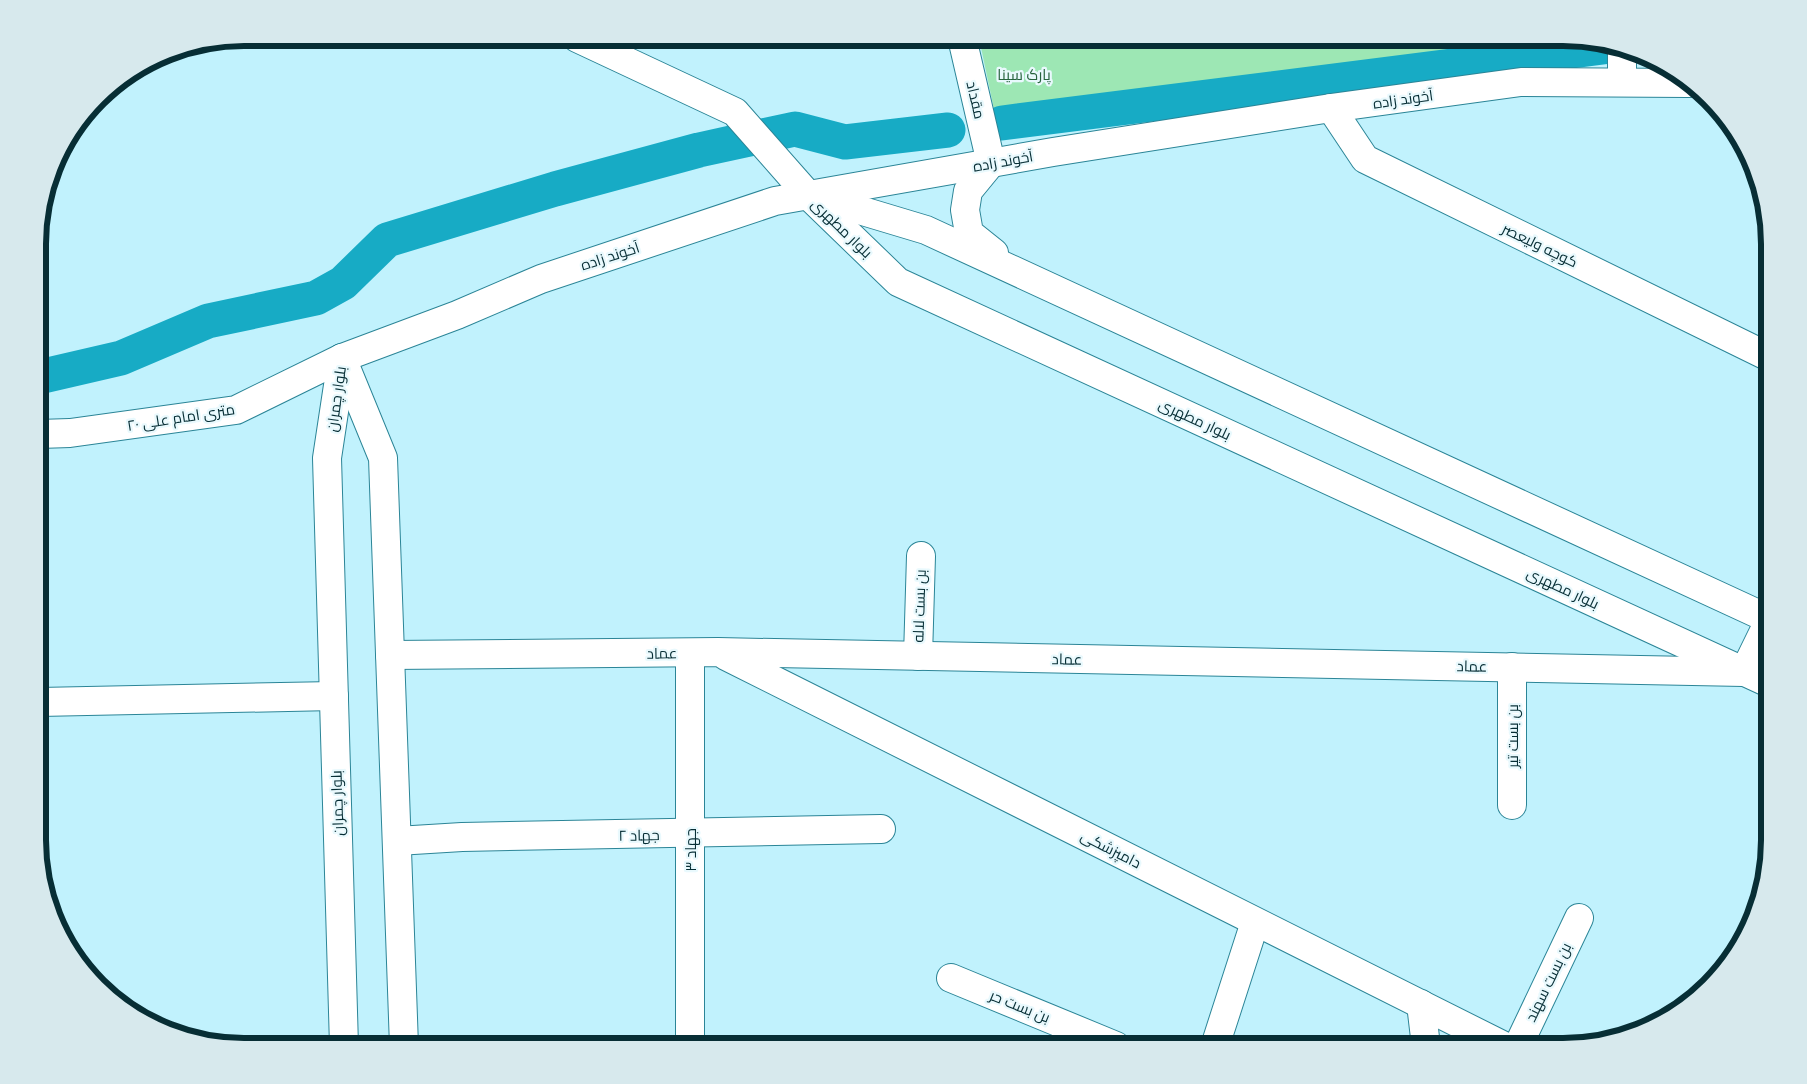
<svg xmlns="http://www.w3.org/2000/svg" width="1807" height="1084" viewBox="0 0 1807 1084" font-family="'Public Sans',Cairo,sans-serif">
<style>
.green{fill:#9de7b4}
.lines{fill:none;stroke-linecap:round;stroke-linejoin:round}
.canal{stroke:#17abc5;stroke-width:35}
.street-casing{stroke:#2b8597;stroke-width:30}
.secondary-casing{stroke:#2b8597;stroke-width:30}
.street{stroke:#fff;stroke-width:28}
.secondary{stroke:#fff;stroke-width:28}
.labels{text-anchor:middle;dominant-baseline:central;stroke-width:4.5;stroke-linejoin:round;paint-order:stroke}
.park-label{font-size:15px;fill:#26633d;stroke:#e9f9fd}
.street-label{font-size:15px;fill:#072e35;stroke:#e9f9fd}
.rim{fill:none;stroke:#072e35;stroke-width:6}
</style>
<rect width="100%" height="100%" fill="#c1f2fd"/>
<!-- green -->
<path class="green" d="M979 38H1563L1583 40 995 114Z"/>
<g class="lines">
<!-- canal -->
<g class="canal">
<path d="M1002 123 1611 46H1620"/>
<path d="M39 377 121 358 208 321 316 298 343 283 387 240 555 189 699 150 795 129 845 142 948 130"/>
</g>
<defs>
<g id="street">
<path d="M577 38 735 112 809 196"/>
<path d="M962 38 991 163"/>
<path d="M1622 82V47"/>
<path d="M1331 108 1365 159 1769 357"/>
<path d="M39 434 70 433 236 410 342 358"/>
<path d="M390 655 718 652 1744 672 1769 621"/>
<path d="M726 656 1504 1046"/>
<path d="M918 656 921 556"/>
<path d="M39 702 334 696"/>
<path d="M1512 805V667"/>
<path d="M397 841 462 837 881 829"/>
<path d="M951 978 1116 1046"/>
<path d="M1421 1004 1426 1046"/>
<path d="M690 1046V653"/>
<path d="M1215 1046 1255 922"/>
<path d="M1518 1046 1579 918"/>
</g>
<g id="secondary">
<path d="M991 163 968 191 965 210 969 233 994 253"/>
<path d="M809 196 898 282 1769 683"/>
<path d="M816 197 926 230 1769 619"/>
<path d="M342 358 457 315 541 279 775 201 1053 152 1331 108 1521 82 1689 83"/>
<path d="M342 358 383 458 404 1046"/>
<path d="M342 359 327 458 344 1046"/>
</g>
</defs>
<!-- street casing -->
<use href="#street" class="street-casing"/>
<!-- secondary casing -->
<use href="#secondary" class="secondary-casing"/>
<!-- street -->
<use href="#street" class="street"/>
<!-- secondary -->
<use href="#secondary" class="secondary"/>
</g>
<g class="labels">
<!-- park labels -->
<g class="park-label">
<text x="1024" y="74">پارک سینا</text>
</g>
<!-- street labels -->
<g class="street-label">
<text transform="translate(1403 99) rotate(-8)">آخوند زاده</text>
<text transform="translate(976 100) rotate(77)">مقداد</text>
<text transform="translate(1003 161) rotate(-10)">آخوند زاده</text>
<text transform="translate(842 228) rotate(44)">بلوار مطهری</text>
<text transform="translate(1540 245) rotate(26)">کوچه ولیعصر</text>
<text transform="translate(610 256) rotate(-18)">آخوند زاده</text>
<text transform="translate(336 399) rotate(-82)">بلوار چمران</text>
<text transform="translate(181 417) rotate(-9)">۲۰ متری امام علی</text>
<text transform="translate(1195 419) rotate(25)">بلوار مطهری</text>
<text transform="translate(1563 588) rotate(25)">بلوار مطهری</text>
<text transform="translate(919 606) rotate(-88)">بن بست لاله</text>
<text transform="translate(662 653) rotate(-1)">عماد</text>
<text transform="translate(1067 659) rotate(1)">عماد</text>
<text transform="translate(1472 666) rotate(1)">عماد</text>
<text transform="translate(1512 736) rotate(-90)">بن بست تیر</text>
<text transform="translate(337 803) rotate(-92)">بلوار چمران</text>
<text transform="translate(639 835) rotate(-1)">جهاد ۲</text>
<text transform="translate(1111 849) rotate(27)">دامپزشکی</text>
<text transform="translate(690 850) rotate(-90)">جهاد ۳</text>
<text transform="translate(1548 982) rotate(-64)">بن بست سهند</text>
<text transform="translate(1020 1006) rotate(22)">بن بست حر</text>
</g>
</g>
<!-- crop -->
<path d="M0 0H1807V1084H0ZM244 46H1563A198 198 0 0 1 1761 244V840A198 198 0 0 1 1563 1038H244A198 198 0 0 1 46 840V244A198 198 0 0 1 244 46Z" fill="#d7e9ed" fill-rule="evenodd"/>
<path class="rim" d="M244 46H1563A198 198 0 0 1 1761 244V840A198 198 0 0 1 1563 1038H244A198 198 0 0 1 46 840V244A198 198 0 0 1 244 46Z"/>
</svg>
